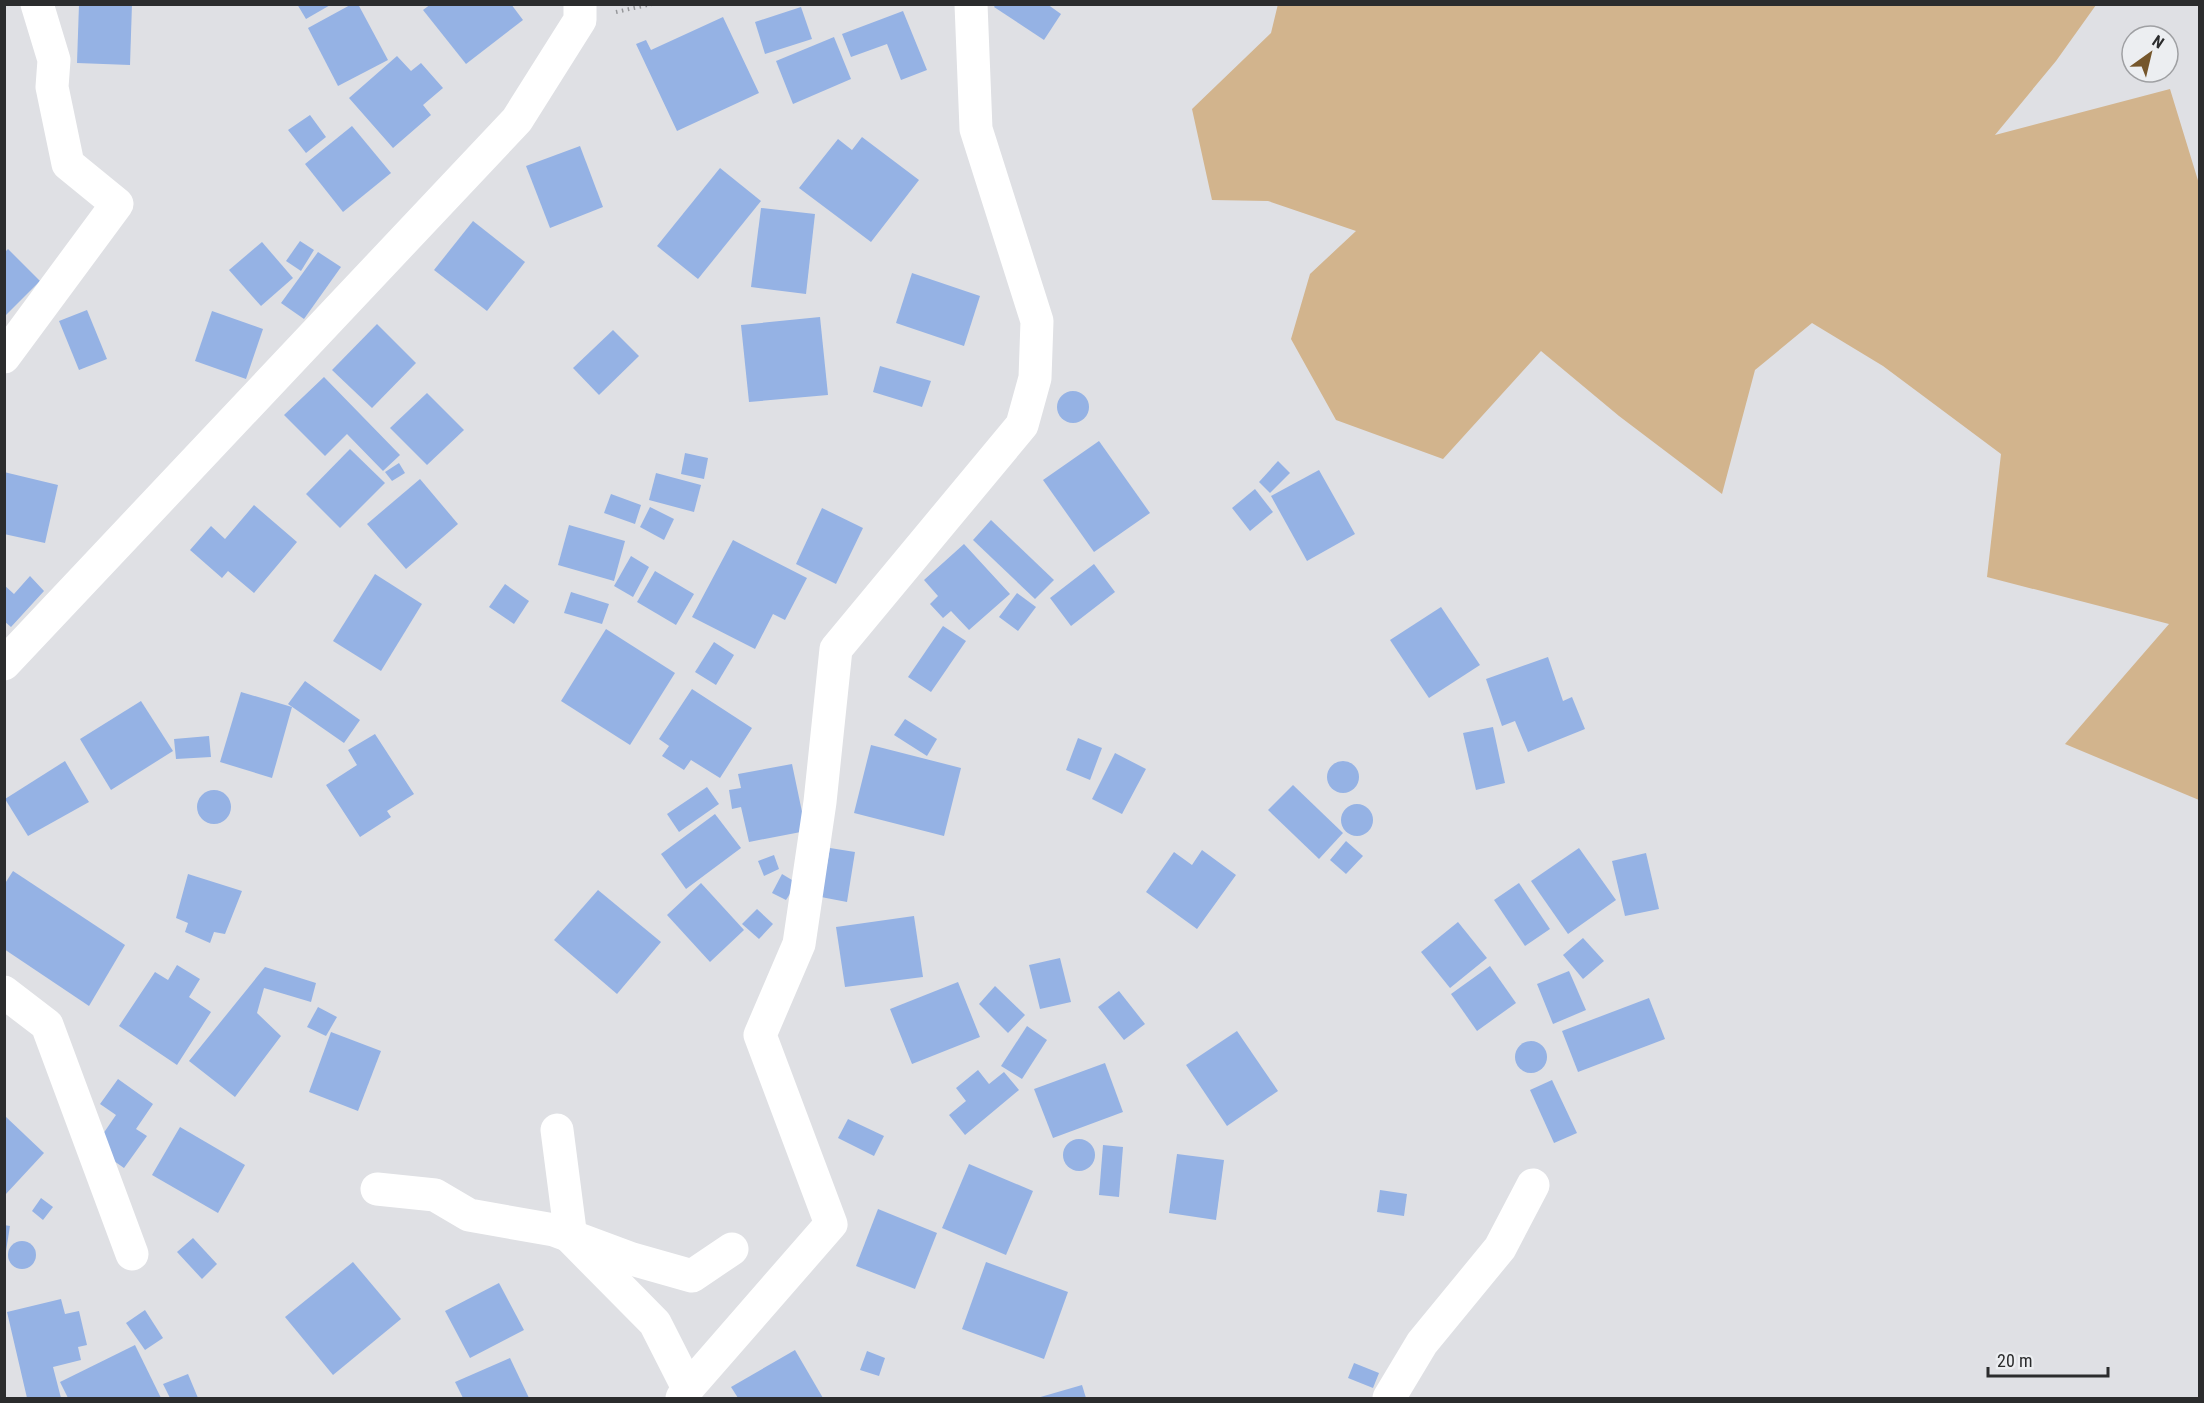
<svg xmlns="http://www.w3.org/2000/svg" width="2204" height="1403" viewBox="0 0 2204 1403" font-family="'Roboto Condensed',sans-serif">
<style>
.green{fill:#d2b48d}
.building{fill:#95b2e4}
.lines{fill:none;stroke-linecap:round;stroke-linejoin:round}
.path{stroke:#96979a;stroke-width:4;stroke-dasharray:1.5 4.5;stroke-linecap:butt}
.street{stroke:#fff;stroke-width:33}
</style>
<rect width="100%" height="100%" fill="#dfe0e4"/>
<!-- green -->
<path class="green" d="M1278 4 2096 5 2056 61 1995 135 2170 89 2200 187 2199 800 2065 744 2169 624 1987 577 2001 454 1883 366 1812 323 1755 370 1722 494 1619 416 1541 351 1443 459 1336 420 1291 339 1310 274 1356 231 1268 201 1212 200 1192 109 1271 33Z"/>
<!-- building -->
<g class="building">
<path d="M79 4H132L130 65 77 63Z"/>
<path d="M297 4H332L306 19Z"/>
<path d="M352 4H358L388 60 338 86 308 28Z"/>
<path d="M431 4H511L523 20 466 64 423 10Z"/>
<path d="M996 4H1047L1061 14 1044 40 994 7Z"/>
<path d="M801 7 812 39 765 54 755 22Z"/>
<path d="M903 11 927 70 901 80 887 44 851 57 842 34Z"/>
<path d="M723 17 759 93 677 131 636 44 646 40 651 50Z"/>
<path d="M834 37 851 79 793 104 776 61Z"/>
<path d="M397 56 411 71 421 63 443 88 423 105 431 115 393 148 349 98Z"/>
<path d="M310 115 326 137 306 153 288 130Z"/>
<path d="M352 126 391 173 343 212 305 164Z"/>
<path d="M862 137 919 180 871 242 799 188 838 139 852 150Z"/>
<path d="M580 146 603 207 550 228 526 166Z"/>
<path d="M720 168 761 201 698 279 657 246Z"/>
<path d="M761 208 815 214 806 294 751 287Z"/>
<path d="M473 221 525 262 487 311 434 270Z"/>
<path d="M300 241 314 250 301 271 286 261Z"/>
<path d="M262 242 293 278 261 306 229 270Z"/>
<path d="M8 249 40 281 4 317V253Z"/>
<path d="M318 252 341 267 304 319 281 303Z"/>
<path d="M912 273 980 296 964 346 896 323Z"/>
<path d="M87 310 107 359 79 370 59 321Z"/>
<path d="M212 311 263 329 246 379 195 361Z"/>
<path d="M820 317 828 395 749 402 741 325Z"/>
<path d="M377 324 416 363 372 408 332 370Z"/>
<path d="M613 330 639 356 599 395 573 368Z"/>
<path d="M880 366 931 381 922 407 873 392Z"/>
<path d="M324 377 400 455 383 471 347 434 325 456 284 415Z"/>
<circle cx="1073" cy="407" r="16"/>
<path d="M427 393 464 430 427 465 390 428Z"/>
<path d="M1099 441 1150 513 1094 552 1043 480Z"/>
<path d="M350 449 385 483 340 528 306 494Z"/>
<path d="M685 453 708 458 704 479 681 474Z"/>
<path d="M1278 461 1290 473 1270 493 1259 482Z"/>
<path d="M399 463 405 473 392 481 385 472Z"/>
<path d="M1319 470 1355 534 1307 561 1271 496Z"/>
<path d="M4 472 58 485 45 543 4 534Z"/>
<path d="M656 473 701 485 694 512 649 500Z"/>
<path d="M420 479 458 524 406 569 367 524Z"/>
<path d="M1255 489 1273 512 1250 531 1232 508Z"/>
<path d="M611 494 641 505 635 524 604 513Z"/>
<path d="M254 505 297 542 254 593 228 571 222 578 190 550 211 526 225 539Z"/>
<path d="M650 507 674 519 664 540 640 527Z"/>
<path d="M822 508 863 528 836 584 796 564Z"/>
<path d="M991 520 1054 580 1035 599 973 540Z"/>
<path d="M569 525 625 541 614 581 558 565Z"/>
<path d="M733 540 807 578 785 620 773 614 755 649 692 617Z"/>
<path d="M964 544 1010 594 969 630 951 611 943 618 930 604 938 596 924 580Z"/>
<path d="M631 556 649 567 633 597 614 586Z"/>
<path d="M1094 564 1115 592 1071 626 1050 598Z"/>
<path d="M655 571 694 594 676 625 637 602Z"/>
<path d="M375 574 422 604 381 671 333 641Z"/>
<path d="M30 576 44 591 11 627 4 621V585L14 594Z"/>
<path d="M505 584 529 601 514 624 489 607Z"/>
<path d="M571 592 609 604 602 624 564 613Z"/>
<path d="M1017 593 1036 607 1018 631 999 617Z"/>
<path d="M1441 607 1480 665 1429 698 1390 640Z"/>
<path d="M943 626 966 641 931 692 908 677Z"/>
<path d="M606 629 675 673 630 745 561 701Z"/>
<path d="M714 642 734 655 716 685 695 672Z"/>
<path d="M1548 657 1563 701 1572 697 1585 729 1528 752 1515 721 1502 726 1486 679Z"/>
<path d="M305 681 360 720 344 743 288 704Z"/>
<path d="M692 689 752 728 720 778 691 760 684 770 662 756 669 746 659 739Z"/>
<path d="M241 692 292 707 272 778 220 762Z"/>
<path d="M141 701 173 751 111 790 80 739Z"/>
<path d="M905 719 937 739 927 756 894 735Z"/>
<path d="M1493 727 1505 783 1476 790 1463 733Z"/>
<path d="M375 734 414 794 387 811 391 817 360 837 326 785 357 765 348 750Z"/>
<path d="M209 736 211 757 176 759 174 739Z"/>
<path d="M1078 738 1102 748 1090 780 1066 770Z"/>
<path d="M871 745 961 768 944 836 854 813Z"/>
<path d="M1115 753 1146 769 1122 814 1092 799Z"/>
<circle cx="1343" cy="777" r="16"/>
<path d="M65 761 89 802 28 836 5 799Z"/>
<path d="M792 764 806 831 749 842 741 807 732 809 729 790 741 788 738 774Z"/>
<path d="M1293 785 1343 833 1319 859 1268 810Z"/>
<path d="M707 787 719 804 679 832 667 814Z"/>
<circle cx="214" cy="807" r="17"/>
<circle cx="1357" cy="820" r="16"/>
<path d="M715 814 741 848 686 889 661 854Z"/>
<path d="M1346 841 1363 856 1346 874 1330 860Z"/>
<path d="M830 848 855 852 847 902 821 897Z"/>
<path d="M1579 848 1616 900 1568 934 1531 881Z"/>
<path d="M1202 850 1236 875 1197 929 1146 892 1174 852 1192 865Z"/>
<path d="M1646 853 1659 909 1625 916 1612 861Z"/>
<path d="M774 855 779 869 764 876 758 861Z"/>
<path d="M13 871 125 945 89 1006 4 949V885Z"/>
<path d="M188 874 242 891 225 934 214 932 210 943 185 932 188 923 176 918Z"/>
<path d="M782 874 797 883 786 900 772 893Z"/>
<path d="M701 883 744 930 710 962 667 915Z"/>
<path d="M1519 883 1550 929 1525 946 1494 900Z"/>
<path d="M598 890 661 942 617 994 554 940Z"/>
<path d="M757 909 773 924 759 939 742 924Z"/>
<path d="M914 916 923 977 845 987 836 927Z"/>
<path d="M1458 922 1487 958 1450 988 1421 952Z"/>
<path d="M1583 938 1604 961 1583 979 1563 955Z"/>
<path d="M1060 958 1071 1002 1040 1009 1029 965Z"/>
<path d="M177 965 200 979 189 997 211 1012 177 1065 119 1026 155 972 168 980Z"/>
<path d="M1490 966 1516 1003 1477 1031 1451 994Z"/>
<path d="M265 967 316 983 311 1002 264 988 257 1013 281 1036 235 1097 189 1061Z"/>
<path d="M1569 971 1586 1010 1553 1024 1537 984Z"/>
<path d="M958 982 980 1037 912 1064 890 1009Z"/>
<path d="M995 986 1025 1015 1008 1033 979 1004Z"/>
<path d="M1119 991 1145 1024 1124 1040 1098 1007Z"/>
<path d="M1649 998 1665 1039 1578 1072 1562 1031Z"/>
<path d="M318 1007 337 1017 326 1036 307 1027Z"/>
<path d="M1027 1026 1047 1040 1022 1079 1001 1066Z"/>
<path d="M1237 1031 1278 1091 1227 1126 1186 1065Z"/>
<path d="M331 1032 381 1051 358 1111 309 1092Z"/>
<circle cx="1531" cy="1057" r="16"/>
<path d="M1105 1063 1123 1112 1053 1138 1034 1089Z"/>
<path d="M978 1070 989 1084 1004 1072 1019 1090 965 1135 949 1115 966 1101 956 1088Z"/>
<path d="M118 1079 153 1104 136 1129 147 1136 124 1168 94 1147 116 1115 100 1104Z"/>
<path d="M1552 1080 1577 1133 1554 1143 1530 1090Z"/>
<path d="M5 1116 44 1153 5 1195Z"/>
<path d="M848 1119 884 1136 874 1156 838 1138Z"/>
<path d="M180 1127 245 1165 218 1213 152 1175Z"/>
<circle cx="1079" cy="1155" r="16"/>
<path d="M1103 1145 1123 1147 1119 1197 1099 1195Z"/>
<path d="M1177 1154 1224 1160 1216 1220 1169 1213Z"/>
<path d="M969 1164 1033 1191 1006 1255 942 1228Z"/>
<path d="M1380 1190 1407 1194 1404 1216 1377 1212Z"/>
<path d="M41 1198 53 1207 43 1220 32 1211Z"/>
<path d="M878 1209 937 1233 915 1289 856 1266Z"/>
<path d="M4 1225 10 1226 6 1251H4Z"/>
<path d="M193 1238 217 1264 202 1279 177 1252Z"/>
<circle cx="22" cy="1255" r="14"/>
<path d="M353 1262 401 1319 333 1375 285 1317Z"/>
<path d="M986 1262 1068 1292 1044 1359 962 1329Z"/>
<path d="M499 1283 524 1330 470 1358 445 1311Z"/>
<path d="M61 1299 65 1314 79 1311 87 1345 78 1347 81 1360 53 1367 61 1398H27L7 1312Z"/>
<path d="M145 1310 163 1338 145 1350 126 1323Z"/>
<path d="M135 1345 161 1398H68L60 1382Z"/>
<path d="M795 1350 823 1398H738L731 1387Z"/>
<path d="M867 1351 885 1358 879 1376 860 1370Z"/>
<path d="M510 1358 529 1398H463L455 1382Z"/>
<path d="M1354 1363 1379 1373 1373 1388 1348 1378Z"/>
<path d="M188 1374 198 1398H170L163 1384Z"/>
<path d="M1082 1385 1086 1398H1037Z"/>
</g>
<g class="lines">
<!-- path -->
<path class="path" d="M616 12 652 4"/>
<!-- street -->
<g class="street">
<path d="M4 357 117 204 68 164 52 87 54 60 37 4"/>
<path d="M4 664 517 120 580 20V4"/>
<path d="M4 992 47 1025 132 1254"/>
<path d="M557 1130 571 1238 655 1323 688 1388 682 1398"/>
<path d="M377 1189 435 1195 469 1215 554 1230 632 1259 692 1276 732 1249"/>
<path d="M688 1388 831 1224 760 1035 799 944 820 802 836 649 1022 425 1035 378 1037 321 976 129 971 4"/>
<path d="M1389 1398 1422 1343 1500 1248 1533 1185"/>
</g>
</g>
<!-- border -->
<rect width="2204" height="1403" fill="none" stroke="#2b2c2d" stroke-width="12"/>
<!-- north arrow -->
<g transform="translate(2150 54) rotate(34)"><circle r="28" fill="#eceef1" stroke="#9fa0a3" stroke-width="1.5"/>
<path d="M0-4.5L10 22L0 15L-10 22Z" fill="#75562b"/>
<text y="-9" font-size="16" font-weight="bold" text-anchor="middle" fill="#2b2c2d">N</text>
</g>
<!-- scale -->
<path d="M1988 1367v9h120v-9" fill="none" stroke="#2b2c2d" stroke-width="3"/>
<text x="1997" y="1367" font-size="18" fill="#2b2c2d" stroke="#eceef1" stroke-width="4.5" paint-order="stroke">20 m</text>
</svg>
